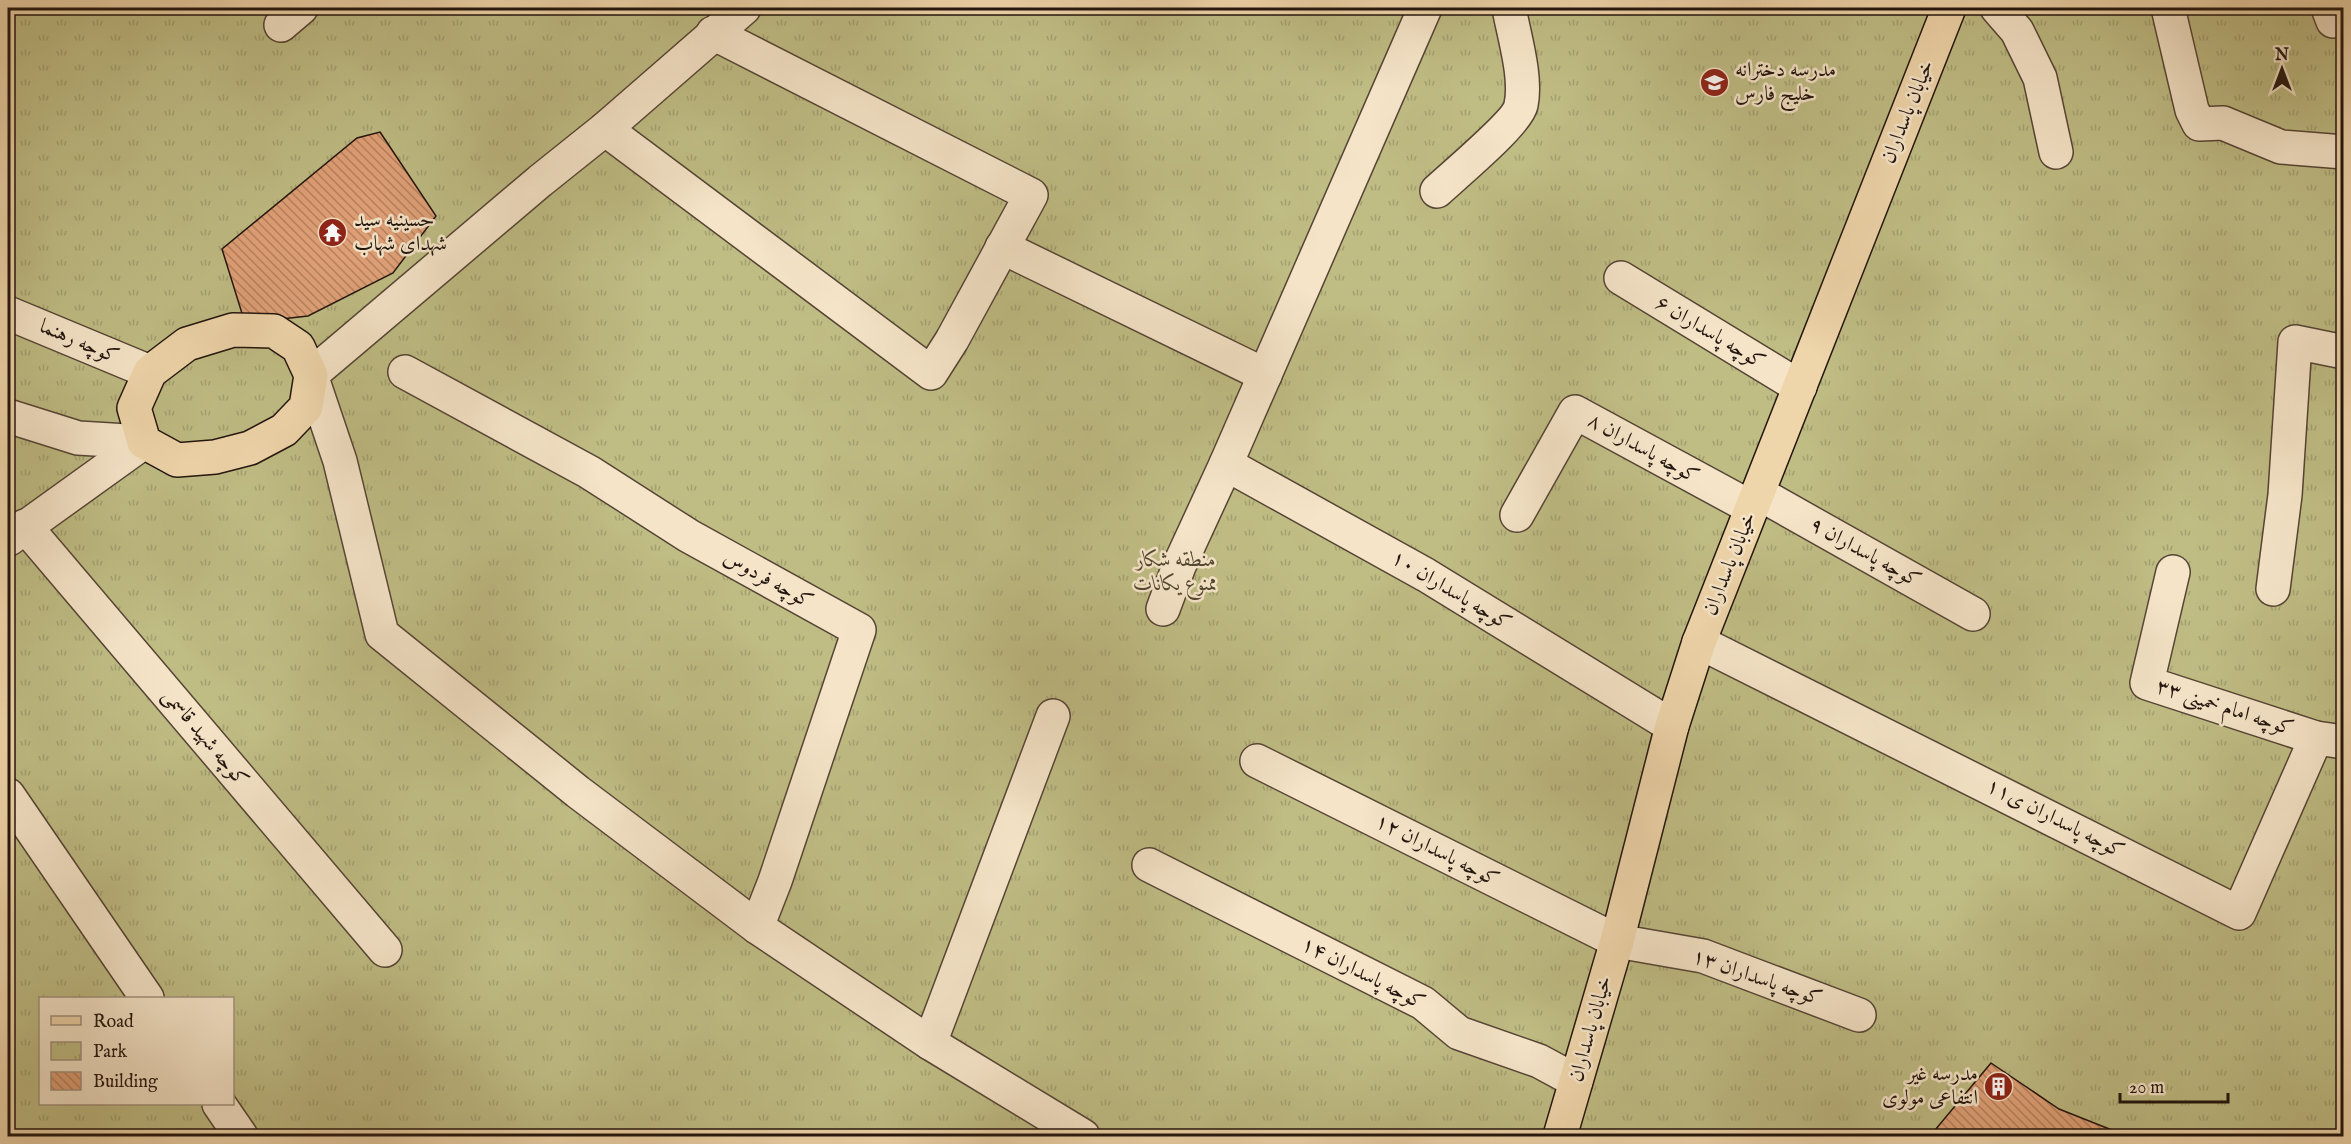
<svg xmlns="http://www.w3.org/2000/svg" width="2351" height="1144" viewBox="0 0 2351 1144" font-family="'IM FELL English',Amiri,serif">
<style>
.park{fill:url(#park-tufts);stroke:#706849;stroke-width:1.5;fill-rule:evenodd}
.building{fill:url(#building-back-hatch);stroke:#22150e;stroke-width:1.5}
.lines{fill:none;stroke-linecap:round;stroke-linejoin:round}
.minor-casing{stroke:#554535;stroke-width:36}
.major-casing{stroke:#22150e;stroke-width:36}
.minor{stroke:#f5e4c8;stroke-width:33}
.major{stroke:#efd5aa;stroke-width:33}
.labels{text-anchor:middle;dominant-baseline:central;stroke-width:5;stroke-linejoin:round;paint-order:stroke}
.poi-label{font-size:21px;fill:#22150e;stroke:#f5e4c8;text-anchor:start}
.street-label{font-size:21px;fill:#22150e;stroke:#f5e4c8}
.park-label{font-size:21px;font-style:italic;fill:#514731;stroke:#f5e4c8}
</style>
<defs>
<pattern id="park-tufts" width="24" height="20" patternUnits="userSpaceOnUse" patternTransform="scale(1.5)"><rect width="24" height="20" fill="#bfbc84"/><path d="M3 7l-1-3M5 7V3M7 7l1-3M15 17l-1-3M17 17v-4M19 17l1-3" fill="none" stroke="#a4a171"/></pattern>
<pattern id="building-back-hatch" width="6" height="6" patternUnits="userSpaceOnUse" patternTransform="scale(1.5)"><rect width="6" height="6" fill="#e1a178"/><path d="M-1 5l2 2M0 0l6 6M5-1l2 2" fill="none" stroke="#b68261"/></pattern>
</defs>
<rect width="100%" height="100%" fill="#efd5aa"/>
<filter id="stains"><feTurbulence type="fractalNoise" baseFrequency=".00333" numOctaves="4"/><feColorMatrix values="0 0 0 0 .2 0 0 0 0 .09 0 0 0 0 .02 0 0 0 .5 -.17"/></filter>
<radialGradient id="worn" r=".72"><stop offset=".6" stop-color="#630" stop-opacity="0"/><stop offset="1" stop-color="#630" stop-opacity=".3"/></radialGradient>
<!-- park -->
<path class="park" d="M8 8H2343V1136H8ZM40 998H232V1104H40Z"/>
<!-- building -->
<g class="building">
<path d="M380 132 436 216 393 273 308 316 245 323 222 249 357 138Z"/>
<path d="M1991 1063 2059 1109 2127 1136H1930Z"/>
</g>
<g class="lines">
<defs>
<g id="minor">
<path d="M744 8 605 129 540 181 311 375 340 461 382 634 578 792 757 927 930 1043 1083 1136"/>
<path d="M1997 8 2017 31 2040 78 2056 152"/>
<path d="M2168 8 2192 110 2199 124 2223 123 2281 147 2344 152"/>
<path d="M2328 8 2333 21"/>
<path d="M281 25 301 8"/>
<path d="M605 129 931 373 952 340 1031 195 713 33"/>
<path d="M1437 191C1453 176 1518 122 1521 105 1527 77 1514 36 1509 8"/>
<path d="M1002 247 1265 375"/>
<path d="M1621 278 1800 387"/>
<path d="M8 313 150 372"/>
<path d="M405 372 589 472 689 536 859 630 775 881 757 927"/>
<path d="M8 416 78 438 144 442"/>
<path d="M1226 464 1426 575 1672 726"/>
<path d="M1758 493 1973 614"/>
<path d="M1517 515 1575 412 1752 508"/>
<path d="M25 526 385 950"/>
<path d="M9 539 144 442"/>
<path d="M2173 572 2147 683 2316 738 2344 742"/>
<path d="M2273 589 2285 495 2295 342 2344 352"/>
<path d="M1163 609 1179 566 1226 464 1425 8"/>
<path d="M1699 642 2239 913 2316 738"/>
<path d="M1257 761 1617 941 1703 956 1859 1015"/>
<path d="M8 795 147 998"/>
<path d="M1149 865 1423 1003 1459 1033 1539 1061 1576 1081"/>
<path d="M930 1043 1053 716"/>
<path d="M219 1104 241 1136"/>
</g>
<g id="major">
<path d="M233 330 274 331 298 347 311 375 306 407 284 430 250 448 215 457 177 460 144 442 134 408 150 372 187 344Z"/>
<path d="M1560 1136 1617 941 1672 726 1699 642 1949 8"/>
</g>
</defs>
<!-- minor casing -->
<use href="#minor" class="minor-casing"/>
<!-- major casing -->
<use href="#major" class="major-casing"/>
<!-- minor -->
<use href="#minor" class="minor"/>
<!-- major -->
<use href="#major" class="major"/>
</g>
<!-- icons -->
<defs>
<symbol id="school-disc" viewBox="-11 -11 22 22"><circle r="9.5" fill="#8f2418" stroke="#f5e4c8"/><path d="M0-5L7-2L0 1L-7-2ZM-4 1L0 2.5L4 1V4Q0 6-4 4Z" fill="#fff"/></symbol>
<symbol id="temple-disc" viewBox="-11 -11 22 22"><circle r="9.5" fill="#8f2418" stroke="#f5e4c8"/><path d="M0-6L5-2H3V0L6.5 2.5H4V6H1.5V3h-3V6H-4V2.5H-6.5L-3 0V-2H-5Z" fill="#fff"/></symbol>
<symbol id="building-disc" viewBox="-11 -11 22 22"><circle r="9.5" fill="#8f2418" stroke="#f5e4c8"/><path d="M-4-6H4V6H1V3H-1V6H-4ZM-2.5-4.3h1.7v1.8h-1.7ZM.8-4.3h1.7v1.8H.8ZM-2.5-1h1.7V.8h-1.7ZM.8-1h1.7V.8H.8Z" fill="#fff"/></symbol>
</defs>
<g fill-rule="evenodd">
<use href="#school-disc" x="1698" y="66" width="33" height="33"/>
<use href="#temple-disc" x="316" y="216" width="33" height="33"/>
<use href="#building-disc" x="1982" y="1070" width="33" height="33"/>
</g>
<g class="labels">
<!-- poi labels -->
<g class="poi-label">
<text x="1735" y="70">مدرسه دخترانه<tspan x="1735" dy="24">خلیج فارس</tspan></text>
<text x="354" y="220">حسینیه سید<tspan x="354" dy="24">شهدای شهاب</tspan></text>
<text x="1978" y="1074" text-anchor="end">مدرسه غیر<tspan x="1978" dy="24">انتفاعی مولوی</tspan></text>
</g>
<!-- street labels -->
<g class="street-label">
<text transform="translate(1908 112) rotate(-68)">خیابان پاسداران</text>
<text transform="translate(1710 333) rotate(31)">کوچه پاسداران ۶</text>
<text transform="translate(79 342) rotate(23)">کوچه رهنما</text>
<text transform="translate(1643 449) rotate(29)">کوچه پاسداران ۸</text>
<text transform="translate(1865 553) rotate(29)">کوچه پاسداران ۹</text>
<text transform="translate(1730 564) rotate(-68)">خیابان پاسداران</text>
<text transform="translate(768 580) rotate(29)">کوچه فردوس</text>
<text transform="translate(1451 591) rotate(31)">کوچه پاسداران ۱۰</text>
<text transform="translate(2225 708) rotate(18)">کوچه امام خمینی ۳۳</text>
<text transform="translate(205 738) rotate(50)">کوچه شهید قاسمی</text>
<text transform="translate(2055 819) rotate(27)">کوچه پاسداران ی۱۱</text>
<text transform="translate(1437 851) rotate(27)">کوچه پاسداران ۱۲</text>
<text transform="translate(1363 974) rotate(27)">کوچه پاسداران ۱۴</text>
<text transform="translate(1757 978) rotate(19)">کوچه پاسداران ۱۳</text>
<text transform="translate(1591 1029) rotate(-74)">خیابان پاسداران</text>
</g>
<!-- park labels -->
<g class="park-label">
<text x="1176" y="560">منطقه شکار<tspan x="1176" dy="24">ممنوع یکانات</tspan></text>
</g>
</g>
<!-- margin -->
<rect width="2351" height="1144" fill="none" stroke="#efd5aa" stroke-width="30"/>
<rect x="9" y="9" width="2333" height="1126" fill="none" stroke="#22150e" stroke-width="3"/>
<rect x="15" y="15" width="2321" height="1114" fill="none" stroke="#22150e" stroke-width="1.5"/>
<!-- legend -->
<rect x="39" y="997" width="195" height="108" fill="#f5e4c8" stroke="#a1917e" stroke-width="1.5"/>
<rect x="51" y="1016" width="30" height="9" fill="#efd5aa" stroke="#a1917e" stroke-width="1.5"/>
<text x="93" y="1027" font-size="18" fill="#22150e">Road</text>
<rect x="51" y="1042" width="30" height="18" fill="url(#park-tufts)" stroke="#a1917e" stroke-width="1.5"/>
<text x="93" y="1057" font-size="18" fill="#22150e">Park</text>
<rect x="51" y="1072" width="30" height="18" fill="url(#building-back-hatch)" stroke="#a1917e" stroke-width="1.5"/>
<text x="93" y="1087" font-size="18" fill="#22150e">Building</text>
<!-- north arrow -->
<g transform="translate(2282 69)" stroke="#f5e4c8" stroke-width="4.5" paint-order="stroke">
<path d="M0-4.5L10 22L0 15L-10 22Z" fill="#22150e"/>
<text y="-9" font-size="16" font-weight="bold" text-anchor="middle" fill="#22150e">N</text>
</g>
<!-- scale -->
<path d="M2120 1093v9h108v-9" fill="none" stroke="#22150e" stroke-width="3"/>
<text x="2129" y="1093" font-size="18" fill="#22150e" stroke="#f5e4c8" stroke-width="4.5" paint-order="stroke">20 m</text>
<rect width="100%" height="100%" filter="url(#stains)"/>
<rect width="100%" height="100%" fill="url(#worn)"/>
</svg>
